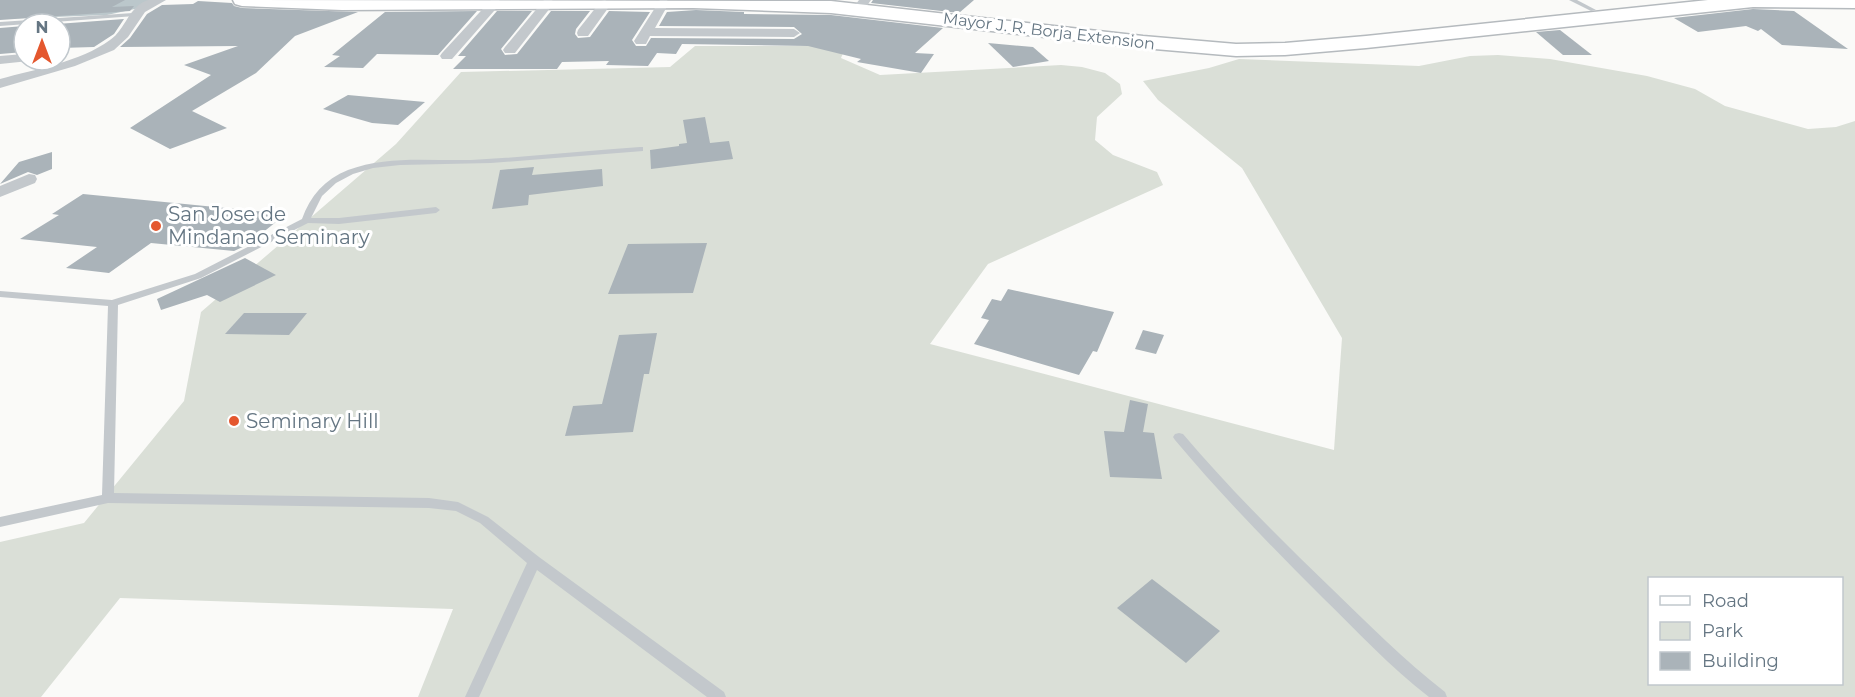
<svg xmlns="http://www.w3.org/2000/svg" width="1855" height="697" viewBox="0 0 1855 697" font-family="Montserrat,sans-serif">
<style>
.green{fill:#dadfd7;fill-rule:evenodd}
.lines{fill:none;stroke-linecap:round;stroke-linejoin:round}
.river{fill:#bbc7cb;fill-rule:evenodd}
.building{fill:#aab3b9}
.primary-casing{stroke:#b5babe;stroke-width:3}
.lane{fill:#c3c8cc;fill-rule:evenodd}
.street{fill:#c3c8cc;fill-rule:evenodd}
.primary{fill:#fff;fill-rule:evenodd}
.poi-dot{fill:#e4572e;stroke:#fff;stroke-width:2}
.labels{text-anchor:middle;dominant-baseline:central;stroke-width:6;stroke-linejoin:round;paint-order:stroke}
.far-street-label{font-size:16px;fill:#657683;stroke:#fff}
.poi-label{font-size:20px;fill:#657683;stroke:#fff;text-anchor:start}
</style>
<rect width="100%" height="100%" fill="#fafaf8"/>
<!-- green -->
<path class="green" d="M695 46H846L841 58 880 75 1061 65 1082 67 1105 73 1120 84 1122 94 1097 117 1095 140 1113 155 1157 172 1163 185 988 264 930 344 1334 450 1342 338 1242 168 1158 100 1143 81 1209 68 1239 59 1419 66 1470 56 1498 55 1550 59 1647 76 1695 89 1725 106 1808 129 1836 127 1855 121V697H418L453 609 120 598 41 697H0V542L84 523 184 401 201 312 396 144 461 72 670 67ZM1650 578H1842V684H1650Z"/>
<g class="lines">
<!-- river -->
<path class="river" d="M113 0H156L153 5 107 15 0 19V5Z"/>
</g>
<!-- building -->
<g class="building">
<path d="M0 0H125L112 7 134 6 130 11 0 20Z"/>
<path d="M873 0H974L959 13 871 3Z"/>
<path d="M198 1 232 3 234 6 242 8 358 12 295 36 256 73 192 111 227 128 170 149 130 128 211 75 184 65 238 46 120 47 130 38 147 14 162 5 193 4Z"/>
<path d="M1753 9 1794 11 1848 49 1782 45 1761 29 1758 31 1746 26 1698 32 1674 18Z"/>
<path d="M696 10 744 12V14L831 15 943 28 915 53 934 54 921 73 857 62 861 59 808 46 682 44 676 54 657 53 648 66 606 65 609 61 562 62 557 69H453L466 56H458L497 11H532L501 49 505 55 517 54 551 11H590L576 29 575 34 578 38 590 37 609 11 650 12 632 40 636 46H646L651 38 794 39 802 34 794 27 659 26 667 12Z"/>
<path d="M477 11 438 55 377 54 363 68 324 67 340 56 332 55 385 12Z"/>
<path d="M124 19 114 34 94 47 60 48V24H57Z"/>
<path d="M24 26V52L0 54V28Z"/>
<path d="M1560 30 1592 55H1563L1536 32Z"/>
<path d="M988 43 1033 47 1049 61 1013 67Z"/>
<path d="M348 95 425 102 398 125 372 123 323 109Z"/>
<path d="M705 117 710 143 729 141 733 159 651 169 650 150 679 146V144L687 143 683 120Z"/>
<path d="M52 152V169L37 175 28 172 0 184 19 162Z"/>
<path d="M534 167 532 175 602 169 603 186 529 195 528 205 492 209 500 170Z"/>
<path d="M83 194 286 214 247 245 234 251 151 243 109 273 66 268 97 247 20 239 59 215 52 214Z"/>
<path d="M707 243 693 293 608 294 628 244Z"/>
<path d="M245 258 276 275 220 302 207 295 161 310 157 299Z"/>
<path d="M1008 289 1114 312 1097 352 1093 351 1079 375 974 344 989 320 981 318 992 299 1001 301Z"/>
<path d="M244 313H307L289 335 225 334Z"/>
<path d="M1143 330 1164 335 1156 354 1135 349Z"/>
<path d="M657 333 649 374H644L633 432 565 436 573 406 602 404 619 335Z"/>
<path d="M1130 400 1148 404 1143 432 1154 433 1162 479 1110 477 1104 431 1124 432Z"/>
<path d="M1152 579 1220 631 1186 663 1117 608Z"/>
</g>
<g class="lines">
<defs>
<path id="primary" d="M233 0 831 1 1143 36 1236 44 1285 43 1366 36 1708 0H1855V8L1753 7 1366 48 1285 55 1236 56 1143 48 831 13 693 8 342 10 242 6 235 4Z"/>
</defs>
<!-- primary casing -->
<use href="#primary" class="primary-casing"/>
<!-- lane -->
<g class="lane">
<path d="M1569 0H1577L1596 10 1591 11Z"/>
<path d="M133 13 136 15 135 16 0 26V22Z"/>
<path d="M640 147H643V151L491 163 400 165 373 168 353 174 336 183 322 196 311 218H339L436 207 440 210 436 213 339 224 308 223 201 278 118 305 114 493 429 498 458 502 488 517 539 557 724 692 726 697H707L537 570 479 697H465L527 563 480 523 456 511 429 508 108 503 0 527V517L102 495 108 306 0 297V291L112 300 195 274 302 219C310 196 325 179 348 170 387 155 430 161 471 160 527 157 584 151 640 147Z"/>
<path d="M1179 433 1183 434C1229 488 1279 538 1330 587 1367 623 1404 660 1445 692L1447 697H1429C1390 667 1357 631 1322 597 1271 546 1221 495 1175 440L1173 437 1175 434Z"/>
</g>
<!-- street -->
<g class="street">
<path d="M148 0H166L145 12 128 37 114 50 75 66 0 88V79C36 69 80 62 110 40 126 29 128 7 148 0Z"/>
<path d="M491 0H499L501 3 452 59H442L440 56 442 53Z"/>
<path d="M544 0H552L554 3 515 53H505L503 50 505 47Z"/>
<path d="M605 0 611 4 588 36H578L577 33 578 30 601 1Z"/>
<path d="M660 0H667L669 3 655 28 794 29 800 33 794 37 650 36 646 44H636L634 41Z"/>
<path d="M859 0H871L866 7 862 8 856 4Z"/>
<path d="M24 54V60L29 61 0 64V56Z"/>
<path d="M29 174 35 175 37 179 35 183 0 197V186Z"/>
</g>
<!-- primary -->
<use href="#primary" class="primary"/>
</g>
<!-- markers -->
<g class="poi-dot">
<circle cx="156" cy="226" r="6"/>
<circle cx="234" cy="421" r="6"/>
</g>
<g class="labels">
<!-- far-street labels -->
<g class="far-street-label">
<text transform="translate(1049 31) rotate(7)">Mayor J. R. Borja Extension</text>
</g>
<!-- poi labels -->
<g class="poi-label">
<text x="168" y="214">San Jose de<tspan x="168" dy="23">Mindanao Seminary</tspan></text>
<text x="246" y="421">Seminary Hill</text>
</g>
</g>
<!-- legend -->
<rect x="1648" y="577" width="195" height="108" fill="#ffffff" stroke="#c1c8cd" stroke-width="1.5"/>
<rect x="1660" y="596" width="30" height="9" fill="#ffffff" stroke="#c1c8cd" stroke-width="1.5"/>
<text x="1702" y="607" font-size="18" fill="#657683">Road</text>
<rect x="1660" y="622" width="30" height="18" fill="#dadfd7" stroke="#c1c8cd" stroke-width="1.5"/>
<text x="1702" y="637" font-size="18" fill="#657683">Park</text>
<rect x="1660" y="652" width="30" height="18" fill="#aab3b9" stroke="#c1c8cd" stroke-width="1.5"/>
<text x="1702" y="667" font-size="18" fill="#657683">Building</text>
<!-- north arrow -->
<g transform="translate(42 42)"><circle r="28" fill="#ffffff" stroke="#c1c8cd" stroke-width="1.5"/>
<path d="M0-4.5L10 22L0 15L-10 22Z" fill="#e4572e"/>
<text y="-9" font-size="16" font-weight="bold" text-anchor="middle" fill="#657683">N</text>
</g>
</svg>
